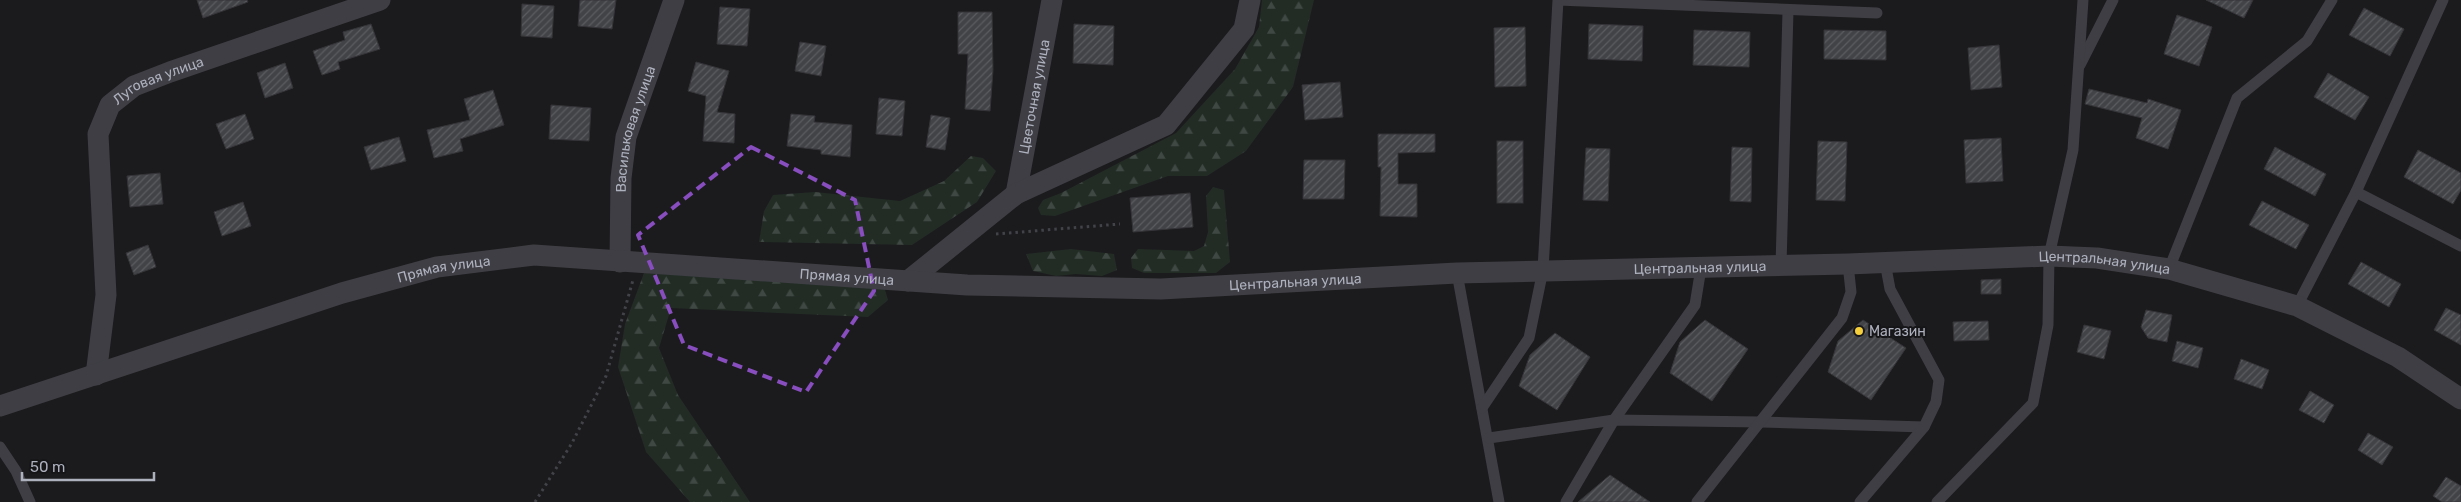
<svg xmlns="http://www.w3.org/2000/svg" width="2461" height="502" viewBox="0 0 2461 502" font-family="Rubik,sans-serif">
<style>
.forest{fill:url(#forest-firs)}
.building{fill:url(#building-hatch);stroke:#353539}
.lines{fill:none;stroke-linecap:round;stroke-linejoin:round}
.path{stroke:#424349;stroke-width:3;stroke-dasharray:2.5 4;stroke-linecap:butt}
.lane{stroke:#3e3e44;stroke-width:11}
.street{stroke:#3e3e44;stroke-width:21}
.marked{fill:none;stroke:#884dbe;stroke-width:4;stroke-dasharray:10 6;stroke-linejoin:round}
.poi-dot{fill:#f5cf3c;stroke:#161618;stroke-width:2}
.labels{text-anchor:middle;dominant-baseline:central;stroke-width:4;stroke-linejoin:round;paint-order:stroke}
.street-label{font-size:14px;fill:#adb0bd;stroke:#161618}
.poi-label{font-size:14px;fill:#adb0bd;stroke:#161618;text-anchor:start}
</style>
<defs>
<pattern id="forest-firs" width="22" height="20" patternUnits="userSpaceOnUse" patternTransform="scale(1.25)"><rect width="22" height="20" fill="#222c25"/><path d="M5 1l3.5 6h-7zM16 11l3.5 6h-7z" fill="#3f4843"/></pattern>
<pattern id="building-hatch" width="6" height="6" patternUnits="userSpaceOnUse" patternTransform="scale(1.25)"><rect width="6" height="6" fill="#424347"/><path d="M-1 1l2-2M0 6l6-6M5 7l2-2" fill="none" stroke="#5b5c60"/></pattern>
</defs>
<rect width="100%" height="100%" fill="#1b1b1d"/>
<!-- forest -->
<g class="forest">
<path d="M1262 0H1314L1293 87 1246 151 1207 176H1168L1055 216 1041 215 1038 208 1043 200 1061 193 1176 133 1235 69 1259 27Z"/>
<path d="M971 156 983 158 996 171 977 202 912 245 759 242 764 211 773 195 815 192 900 201 944 181Z"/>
<path d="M1213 187 1224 190 1230 262 1216 273H1144L1132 268 1131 258 1138 249 1194 251 1204 246 1208 232 1206 196Z"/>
<path d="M1071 249 1114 254 1117 270 1102 276 1076 274 1056 276 1033 271 1026 254Z"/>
<path d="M644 273 883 283 888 300 868 317 671 308 659 348 678 395 750 502H690L646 452 618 367 625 324Z"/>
</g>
<!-- building -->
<g class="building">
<path d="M197 0H247L248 2 203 18Z"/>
<path d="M580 0H616L612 29 578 26Z"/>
<path d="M2206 0H2253L2244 18Z"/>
<path d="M522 4 554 6 552 38 521 36Z"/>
<path d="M720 7 750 9 747 46 717 44Z"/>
<path d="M2364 8 2404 29 2390 56 2349 35Z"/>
<path d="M958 12H992L993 70 990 111 965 109 968 54H958Z"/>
<path d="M2177 15 2212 27 2199 66 2164 54Z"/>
<path d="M371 24 380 49 338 62 340 69 322 75 313 51 345 40 343 32Z"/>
<path d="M1074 24 1114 26 1113 65 1073 63Z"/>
<path d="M1589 24 1643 26 1642 61 1588 59Z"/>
<path d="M1525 27 1526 86 1495 87 1494 28Z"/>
<path d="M1694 30 1750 32 1749 67 1693 65Z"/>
<path d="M1824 30 1886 31V60L1824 59Z"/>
<path d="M800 42 826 46 821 76 795 71Z"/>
<path d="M1999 45 2002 87 1971 90 1968 48Z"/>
<path d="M696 62 729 71 717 112 735 114 734 143 703 141 706 96 688 91Z"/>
<path d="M285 63 293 88 265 98 257 73Z"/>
<path d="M2328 73 2369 97 2355 120 2314 97Z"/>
<path d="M1340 82 1343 117 1305 120 1302 85Z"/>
<path d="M2089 89 2147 103 2148 99 2181 110 2168 149 2136 138 2142 118 2085 104Z"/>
<path d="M493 90 504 125 460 139 463 151 434 158 427 130 470 120 464 99Z"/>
<path d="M879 98 905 101 902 136 876 134Z"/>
<path d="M551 105 591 108 589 141 549 139Z"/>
<path d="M245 114 254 139 226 149 216 124Z"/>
<path d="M791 114 815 116 814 122 852 125 850 157 821 154V150L787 146Z"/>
<path d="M931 115 950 118 945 150 926 147Z"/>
<path d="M1378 134H1435V152L1398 153V184H1417V217L1380 216 1381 167H1378Z"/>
<path d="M399 137 406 161 371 170 364 147Z"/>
<path d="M2001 138 2003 181 1966 183 1964 140Z"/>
<rect x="1497" y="141" width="26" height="62"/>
<path d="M1818 141 1847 142 1845 201 1816 200Z"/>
<path d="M1732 147 1752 148 1751 202 1730 201Z"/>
<path d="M2275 147 2326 174 2315 196 2264 169Z"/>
<path d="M1586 148 1610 149 1608 201 1583 200Z"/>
<path d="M2418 150 2461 173V190L2453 204 2404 177Z"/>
<path d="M1304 160H1345L1344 199H1303Z"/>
<path d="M160 173 163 204 130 207 127 176Z"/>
<path d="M1190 193 1193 227 1133 232 1130 198Z"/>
<path d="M2262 201 2309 225 2296 249 2249 225Z"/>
<path d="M243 202 251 226 222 236 214 212Z"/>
<path d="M148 245 156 267 134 275 126 253Z"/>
<path d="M2361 262 2401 284 2389 307 2348 284Z"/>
<path d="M2001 279V294H1981V280Z"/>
<path d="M2446 308 2461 315V345L2434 330Z"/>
<path d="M2146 310 2172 315 2167 342 2148 338 2141 327Z"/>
<path d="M1705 320 1748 349 1712 401 1670 373 1680 342Z"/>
<path d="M1863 320 1906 348 1871 400 1828 372 1838 341Z"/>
<path d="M1988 321 1989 340 1954 341 1953 322Z"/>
<path d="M2084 325 2111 331 2104 359 2077 352Z"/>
<path d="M1555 333 1590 357 1557 410 1519 386 1530 355Z"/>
<path d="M2177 341 2203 348 2198 368 2172 361Z"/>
<path d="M2241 359 2269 370 2262 389 2234 379Z"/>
<path d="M2310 391 2334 405 2324 423 2299 410Z"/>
<path d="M2368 433 2393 447 2382 465 2358 450Z"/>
<path d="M1610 475 1650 502H1578Z"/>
<path d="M2446 477 2461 486V502H2442L2433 496Z"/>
</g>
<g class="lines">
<!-- path -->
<g class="path">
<path d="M996 234 1120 224"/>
<path d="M535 502 572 443 606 376 633 280"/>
</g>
<!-- lane -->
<g class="lane">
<path d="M2080 65 2113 0"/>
<path d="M2356 192 2461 246"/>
<path d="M1781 266 1788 11"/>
<path d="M2169 269 2237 98 2307 41 2332 0"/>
<path d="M1457 273 1499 502"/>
<path d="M2297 306 2356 192 2443 0"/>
<path d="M1482 408 1529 338 1543 270 1558 0 1877 13"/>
<path d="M1489 438 1614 420 1761 422 1924 427"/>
<path d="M0 447 16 471 30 502"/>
<path d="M1566 502 1614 420 1695 305 1701 268"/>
<path d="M1697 502 1842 318 1851 292 1848 264"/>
<path d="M1860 502 1924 427 1936 402 1939 380 1890 289 1885 262"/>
<path d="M1937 502 2033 403 2048 325 2049 256 2073 150 2083 0"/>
</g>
<!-- street -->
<g class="street">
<path id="s1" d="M1016 194 1052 0"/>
<path id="s2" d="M620 262 621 178 626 137 674 0"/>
<path d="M908 281 1016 194 1166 125 1244 29 1250 0"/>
<path id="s3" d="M96 375 106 295 98 134 110 105 134 86 170 72 380 0"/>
<path id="s4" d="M0 406 342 293 437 267 534 255 967 285 1161 289 1457 273 1848 264 2049 256 2097 258 2169 269 2297 306 2398 357 2461 399"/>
</g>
</g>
<!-- marked area -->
<path class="marked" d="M751 147 855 200 874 291 806 392 684 345 638 235Z"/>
<!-- markers -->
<circle class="poi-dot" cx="1859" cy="331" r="5"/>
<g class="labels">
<!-- street labels -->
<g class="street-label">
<text stroke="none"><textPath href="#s3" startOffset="328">Луговая улица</textPath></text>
<text stroke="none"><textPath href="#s1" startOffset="99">Цветочная улица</textPath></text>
<text stroke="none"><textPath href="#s2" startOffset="135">Васильковая улица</textPath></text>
<text stroke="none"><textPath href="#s4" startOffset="2129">Центральная улица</textPath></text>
<text stroke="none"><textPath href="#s4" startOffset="1724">Центральная улица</textPath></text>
<text stroke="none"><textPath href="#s4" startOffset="465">Прямая улица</textPath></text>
<text stroke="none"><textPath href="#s4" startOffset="870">Прямая улица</textPath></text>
<text stroke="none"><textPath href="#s4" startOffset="1319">Центральная улица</textPath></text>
</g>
<!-- poi labels -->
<g class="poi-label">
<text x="1869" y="331">Магазин</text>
</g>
</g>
<!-- scale -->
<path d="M22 472v8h132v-8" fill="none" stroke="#adb0bd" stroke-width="2.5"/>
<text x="30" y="472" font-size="15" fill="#adb0bd" stroke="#161618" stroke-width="4" paint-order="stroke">50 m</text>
</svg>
